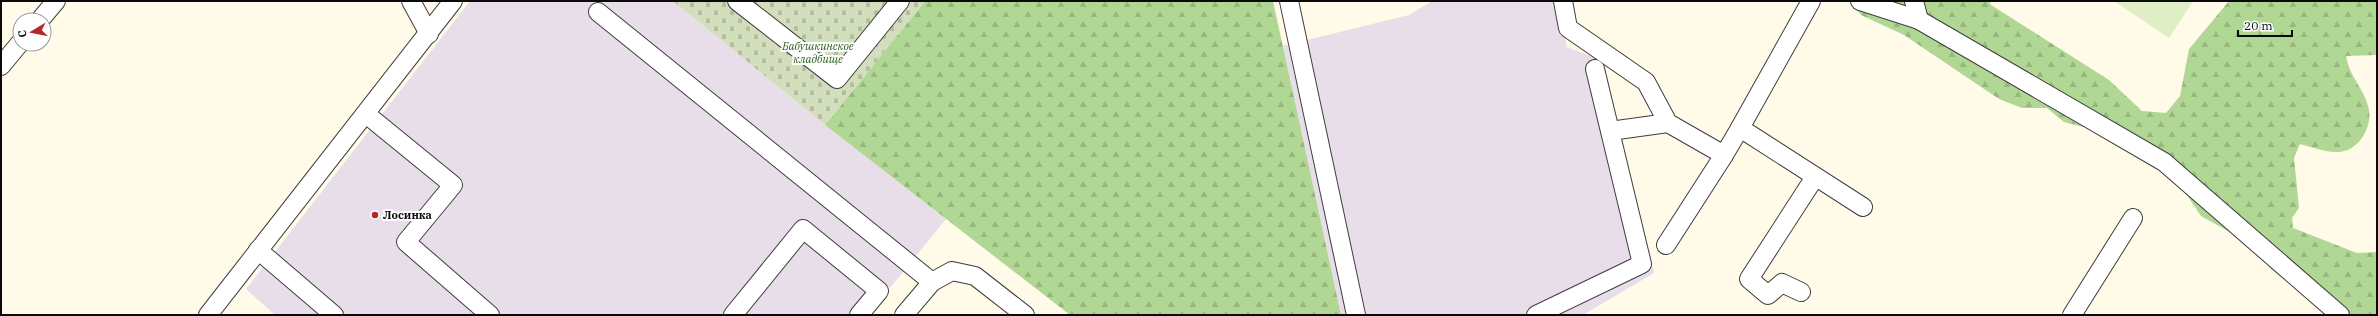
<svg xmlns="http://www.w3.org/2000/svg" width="2378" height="316" viewBox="0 0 2378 316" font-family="'IBM Plex Serif',serif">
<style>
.industrial{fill:#e8dee9}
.forest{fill:url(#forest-firs)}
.cemetery{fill:url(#cemetery-stones)}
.pitch{fill:#dfeec5}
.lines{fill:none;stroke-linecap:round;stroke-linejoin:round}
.minor-casing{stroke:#3d3d3d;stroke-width:20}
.minor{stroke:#fff;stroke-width:18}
.poi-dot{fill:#b6272a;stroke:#fff;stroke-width:1.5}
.labels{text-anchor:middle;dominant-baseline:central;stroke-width:4;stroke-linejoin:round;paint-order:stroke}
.park-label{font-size:11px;font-style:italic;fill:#2a5f1d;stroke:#fff}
.poi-label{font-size:11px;font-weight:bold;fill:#0a0a0a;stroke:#fff;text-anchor:start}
</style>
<defs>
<pattern id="forest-firs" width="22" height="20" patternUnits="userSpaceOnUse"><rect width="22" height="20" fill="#b0d793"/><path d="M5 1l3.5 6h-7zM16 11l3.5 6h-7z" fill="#96b77d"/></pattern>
<pattern id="cemetery-stones" width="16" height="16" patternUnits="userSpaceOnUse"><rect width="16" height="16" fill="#d2debc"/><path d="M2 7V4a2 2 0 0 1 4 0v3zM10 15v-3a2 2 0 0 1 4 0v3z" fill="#b3bda0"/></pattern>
</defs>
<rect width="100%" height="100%" fill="#fffbe8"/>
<!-- industrial -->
<g class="industrial">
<path d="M470 1H673L825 125 946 219 868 315H275L246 289Z"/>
<path d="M1432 1H1557L1567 47 1603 61 1654 273 1583 315H1341L1282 46 1409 15Z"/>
</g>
<!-- forest -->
<g class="forest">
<path d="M925 1H1273L1341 315H1070L825 125Z"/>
<path d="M1849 1H1989L1991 5 2109 80 2142 111 2166 113 2180 96 2189 49 2229 1H2377V55L2346 56C2350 78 2363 87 2368 106 2374 124 2360 151 2339 152 2327 153 2312 147 2300 144L2294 158 2299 208 2292 218 2293 228 2357 253 2377 252V315H2339L2300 292 2271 269 2260 249 2201 216 2174 176 2161 172 2154 152 2134 140 2064 122 2047 108H2022L1999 99 1904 35 1861 15Z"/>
</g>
<!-- cemetery -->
<path class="cemetery" d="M673 1H925L825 125Z"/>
<!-- pitch -->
<path class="pitch" d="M2114 1H2193L2169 38Z"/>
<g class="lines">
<defs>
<g id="minor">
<path d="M411 1 429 34"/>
<path d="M737 1 837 79 900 1"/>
<path d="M1289 1 1356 315"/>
<path d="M1563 1 1568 28 1646 82 1668 123 1724 155 1740 128"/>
<path d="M1811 1 1740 128 1863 207"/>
<path d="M1860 1 1919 20 2164 162 2340 315"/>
<path d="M1914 1 1919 20"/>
<path d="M598 12 932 282"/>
<path d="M40 20 56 1"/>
<path d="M1 66 20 43"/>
<path d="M366 114 453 185 406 242 490 315"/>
<path d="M1610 131 1668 123"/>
<path d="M1666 245 1724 155"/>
<path d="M258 250 334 315"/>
<path d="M1801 292 1782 283 1768 295 1749 279 1815 177"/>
<path d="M208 315 453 1"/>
<path d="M733 315 803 229 879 291 859 315"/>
<path d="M904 315 932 282 952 271 975 276 1025 315"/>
<path d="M1536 315 1642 264 1595 69"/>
<path d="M2072 315 2133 218"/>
</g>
</defs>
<!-- minor casing -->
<use href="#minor" class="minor-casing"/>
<!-- minor -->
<use href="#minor" class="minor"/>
</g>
<!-- markers -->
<circle class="poi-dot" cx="375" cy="215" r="4"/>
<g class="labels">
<!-- park labels -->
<g class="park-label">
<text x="818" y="46">Бабушкинское<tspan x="818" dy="13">кладбище</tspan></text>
</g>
<!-- poi labels -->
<g class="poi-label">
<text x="383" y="215">Лосинка</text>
</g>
</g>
<!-- border -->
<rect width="2378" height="316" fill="none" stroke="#0a0a0a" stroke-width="4"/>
<!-- north arrow -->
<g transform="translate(32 32) rotate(260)"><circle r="19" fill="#ffffff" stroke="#9d9d9d"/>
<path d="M0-3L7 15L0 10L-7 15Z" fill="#b6272a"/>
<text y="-6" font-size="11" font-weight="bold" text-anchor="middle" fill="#0a0a0a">С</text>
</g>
<!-- scale -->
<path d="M2238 30v6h54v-6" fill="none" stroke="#0a0a0a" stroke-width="2"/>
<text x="2244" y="30" font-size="12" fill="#0a0a0a" stroke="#ffffff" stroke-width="3" paint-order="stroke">20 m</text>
</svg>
